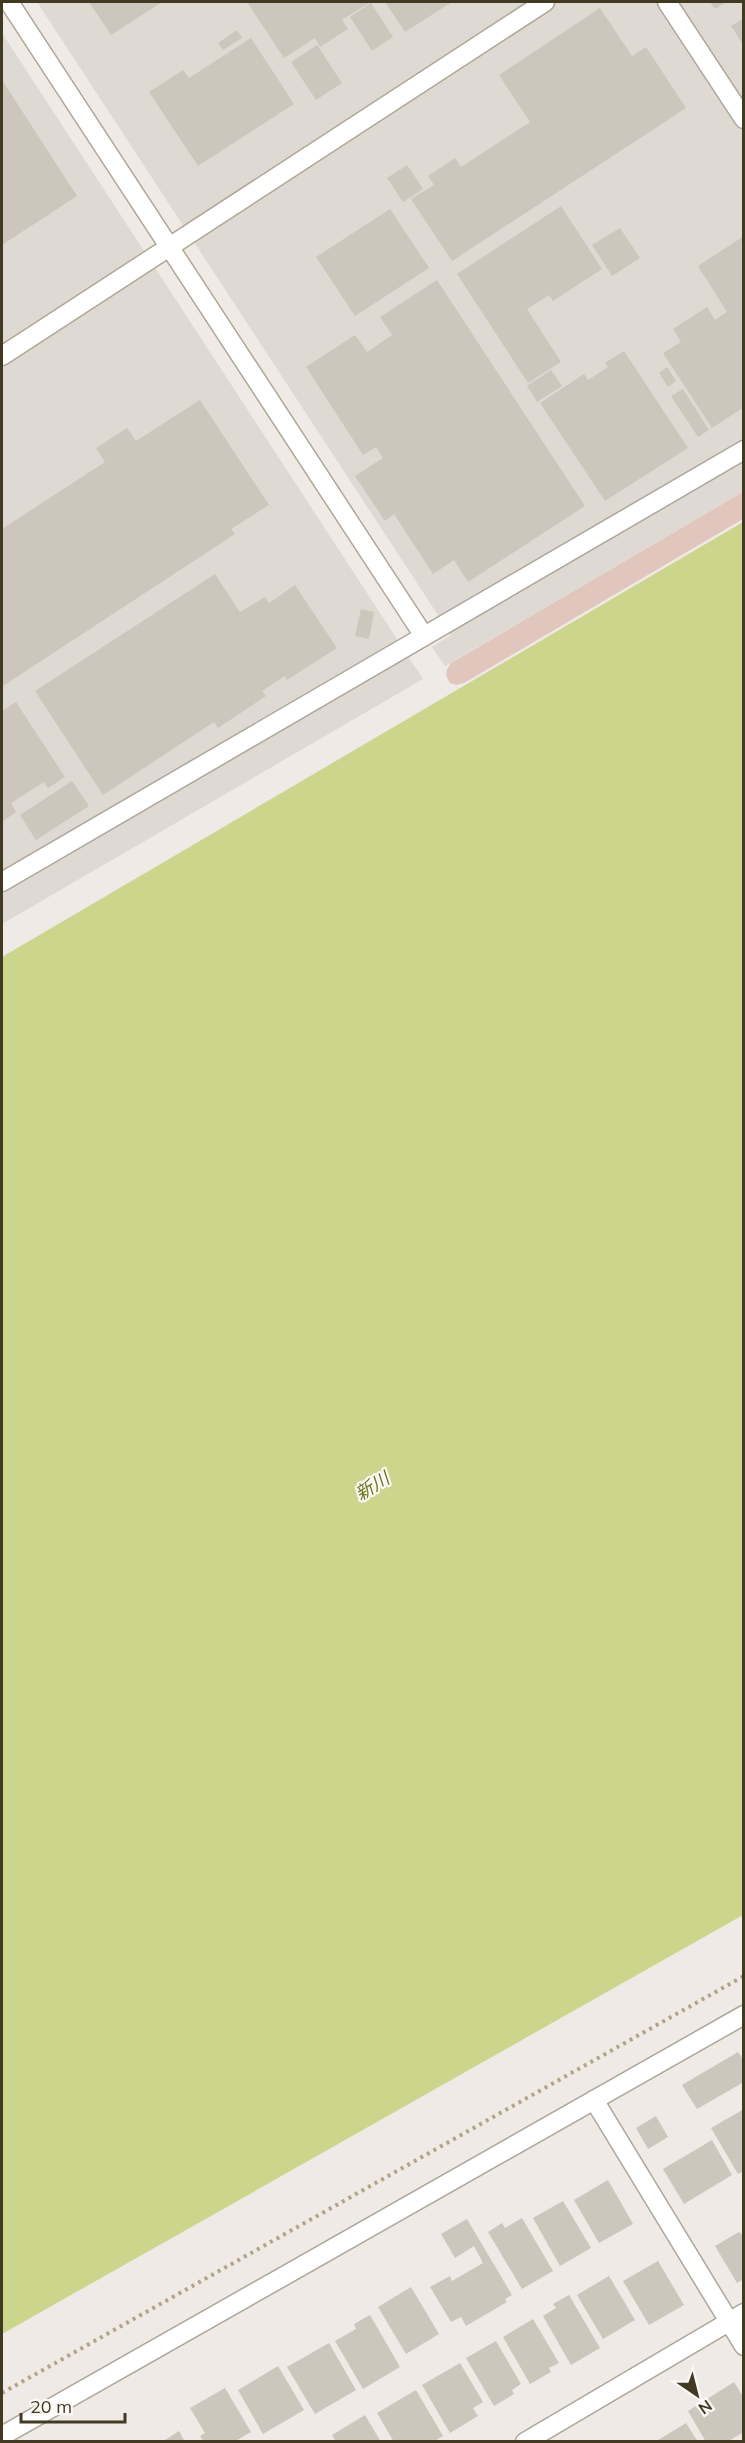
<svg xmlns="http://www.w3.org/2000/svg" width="745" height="2443" viewBox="0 0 745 2443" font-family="Mulish,'Noto Sans JP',sans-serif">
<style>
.built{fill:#dfd9d3}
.green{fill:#e0c6bd}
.water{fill:#cbd58c}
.building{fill:#cdc6bd}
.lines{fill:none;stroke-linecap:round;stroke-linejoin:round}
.street-casing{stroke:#ada79b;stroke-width:21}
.secondary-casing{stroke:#b0a797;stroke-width:21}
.path{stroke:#b4a484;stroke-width:4;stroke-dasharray:3 4.5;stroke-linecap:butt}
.street{stroke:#fff;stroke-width:18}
.secondary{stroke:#fff;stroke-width:18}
.labels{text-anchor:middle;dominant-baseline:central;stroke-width:4.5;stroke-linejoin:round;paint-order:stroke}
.water-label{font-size:18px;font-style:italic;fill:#677619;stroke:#fbf8f6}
</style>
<rect width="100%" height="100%" fill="#efeae5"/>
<!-- built -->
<g class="built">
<path d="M37 2H743V492L445 666 432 647 451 635Z"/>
<path d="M2 33 423 679 2 924Z"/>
</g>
<!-- green -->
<path class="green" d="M743 492V519L464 683 456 685 450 683C445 675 445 671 451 663Z"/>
<!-- water -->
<path class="water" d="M743 522V1915L2 2334V957Z"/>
<!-- building -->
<g class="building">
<path d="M89 2H162L111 35Z"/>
<path d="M247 2H371L342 20 348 29 320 47 315 38 284 58Z"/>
<path d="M385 2H452L405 32Z"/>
<path d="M710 2H727L715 9Z"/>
<path d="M371 3 393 37 372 51 350 17Z"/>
<path d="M600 8 632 56 646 47 686 108 452 261 411 199 434 185 428 176 455 158 461 167 530 122 499 75Z"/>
<path d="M744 18V46L731 26Z"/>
<path d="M237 30 242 38 223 50 218 43Z"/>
<path d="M251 38 294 104 198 166 149 92 183 70 189 78Z"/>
<path d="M317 45 342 83 316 100 291 62Z"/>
<path d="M2 80 77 196 2 245Z"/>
<path d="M407 165 423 189 403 202 387 178Z"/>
<path d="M561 206 602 269 553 301 549 295 527 309 561 362 528 383 457 274Z"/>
<path d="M390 209 429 268 355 316 316 257Z"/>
<path d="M620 228 640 258 612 276 592 245Z"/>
<path d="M744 236V407L712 428 663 353 681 342 673 329 707 307 715 320 727 312 698 266Z"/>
<path d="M437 280 585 506 468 582 454 560 433 574 394 514 385 521 355 476 383 458 376 447 363 455 306 367 355 335 367 352 392 335 380 317Z"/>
<path d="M624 351 688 448 605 501 540 403 584 374 588 380 608 367 605 363Z"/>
<path d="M667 367 676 381 668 387 659 373Z"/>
<path d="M551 370 562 386 537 402 527 386Z"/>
<path d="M683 389 709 430 698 437 671 396Z"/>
<path d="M200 400 269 505 231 529 235 534 3 686 2 529 105 462 96 448 127 428 136 441Z"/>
<path d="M215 574 240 612 265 597 269 603 295 585 337 648 287 680 285 676 262 691 266 696 218 728 214 722 103 795 35 691Z"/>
<path d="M361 609 374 612 369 639 355 636Z"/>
<path d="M16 702 65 777 48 788 44 782 11 803 16 812 2 822V711Z"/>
<path d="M72 781 89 806 36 840 20 815Z"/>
<path d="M738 2052 744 2061V2082L697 2109 682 2085Z"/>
<path d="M744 2109V2171L738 2174 711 2128Z"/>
<path d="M656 2116 668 2137 648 2149 636 2128Z"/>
<path d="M712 2140 732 2175 684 2204 663 2169Z"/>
<path d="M608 2180 633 2224 599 2243 574 2200Z"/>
<path d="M563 2201 591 2248 560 2266 533 2218Z"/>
<path d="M522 2218 553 2271 522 2289 488 2232 502 2223 505 2228Z"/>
<path d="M467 2219 512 2295 505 2299 507 2302 466 2326 461 2317 451 2322 430 2287 450 2276 452 2281 483 2263 474 2246 455 2258 441 2234Z"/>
<path d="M739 2232 744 2236V2279L737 2283 715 2246Z"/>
<path d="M658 2261 684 2305 649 2325 623 2281Z"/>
<path d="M609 2276 635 2320 603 2339 577 2295Z"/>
<path d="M411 2287 439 2334 406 2354 378 2307Z"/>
<path d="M569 2295 600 2348 571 2365 543 2316 556 2308 553 2304Z"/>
<path d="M370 2315 400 2367 363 2389 335 2341 356 2329 354 2324Z"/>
<path d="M533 2319 559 2363 549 2368 551 2372 530 2384 503 2337Z"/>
<path d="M496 2341 521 2384 512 2390 514 2394 494 2406 466 2358Z"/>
<path d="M329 2343 356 2390 315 2414 287 2367Z"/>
<path d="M460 2363 483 2402 473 2408 478 2416 450 2433 422 2385Z"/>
<path d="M278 2366 304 2410 263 2434 238 2390Z"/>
<path d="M734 2382 744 2398V2432L727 2442H706L688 2411Z"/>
<path d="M225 2388 251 2432 234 2442H204L200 2436 205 2433 190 2408Z"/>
<path d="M416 2390 443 2436 433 2442H394L377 2413Z"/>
<path d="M365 2415 381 2442H336L332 2435Z"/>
<path d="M686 2423 698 2442H655Z"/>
<path d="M179 2431 185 2442H162Z"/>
</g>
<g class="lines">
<defs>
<g id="street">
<path d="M2 882 744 450"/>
<path d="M594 2100 744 2346"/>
<path d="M2 2436 744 2015"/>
<path d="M525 2442 744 2313"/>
</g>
<g id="secondary">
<path d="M9 2 424 636"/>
<path d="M667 2 744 119"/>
<path d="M2 356 545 2"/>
</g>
</defs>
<!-- street casing -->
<use href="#street" class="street-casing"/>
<!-- secondary casing -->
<use href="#secondary" class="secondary-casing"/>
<!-- path -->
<path class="path" d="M2 2393 744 1976"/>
<!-- street -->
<use href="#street" class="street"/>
<!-- secondary -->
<use href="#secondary" class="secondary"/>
</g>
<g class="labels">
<!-- water labels -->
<g class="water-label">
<text transform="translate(372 1486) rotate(-32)">新川</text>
</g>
</g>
<!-- border -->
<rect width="745" height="2443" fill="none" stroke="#423923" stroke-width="6"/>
<!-- north arrow -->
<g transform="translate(697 2395) rotate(145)" stroke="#fbf8f6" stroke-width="4.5" paint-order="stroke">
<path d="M0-4.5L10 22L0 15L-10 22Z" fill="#423923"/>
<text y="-9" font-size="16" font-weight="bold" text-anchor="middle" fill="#423923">N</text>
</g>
<!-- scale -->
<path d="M21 2413v9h104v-9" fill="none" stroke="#423923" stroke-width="3"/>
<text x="30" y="2413" font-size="18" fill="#423923" stroke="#fbf8f6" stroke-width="4.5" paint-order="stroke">20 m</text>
</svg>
